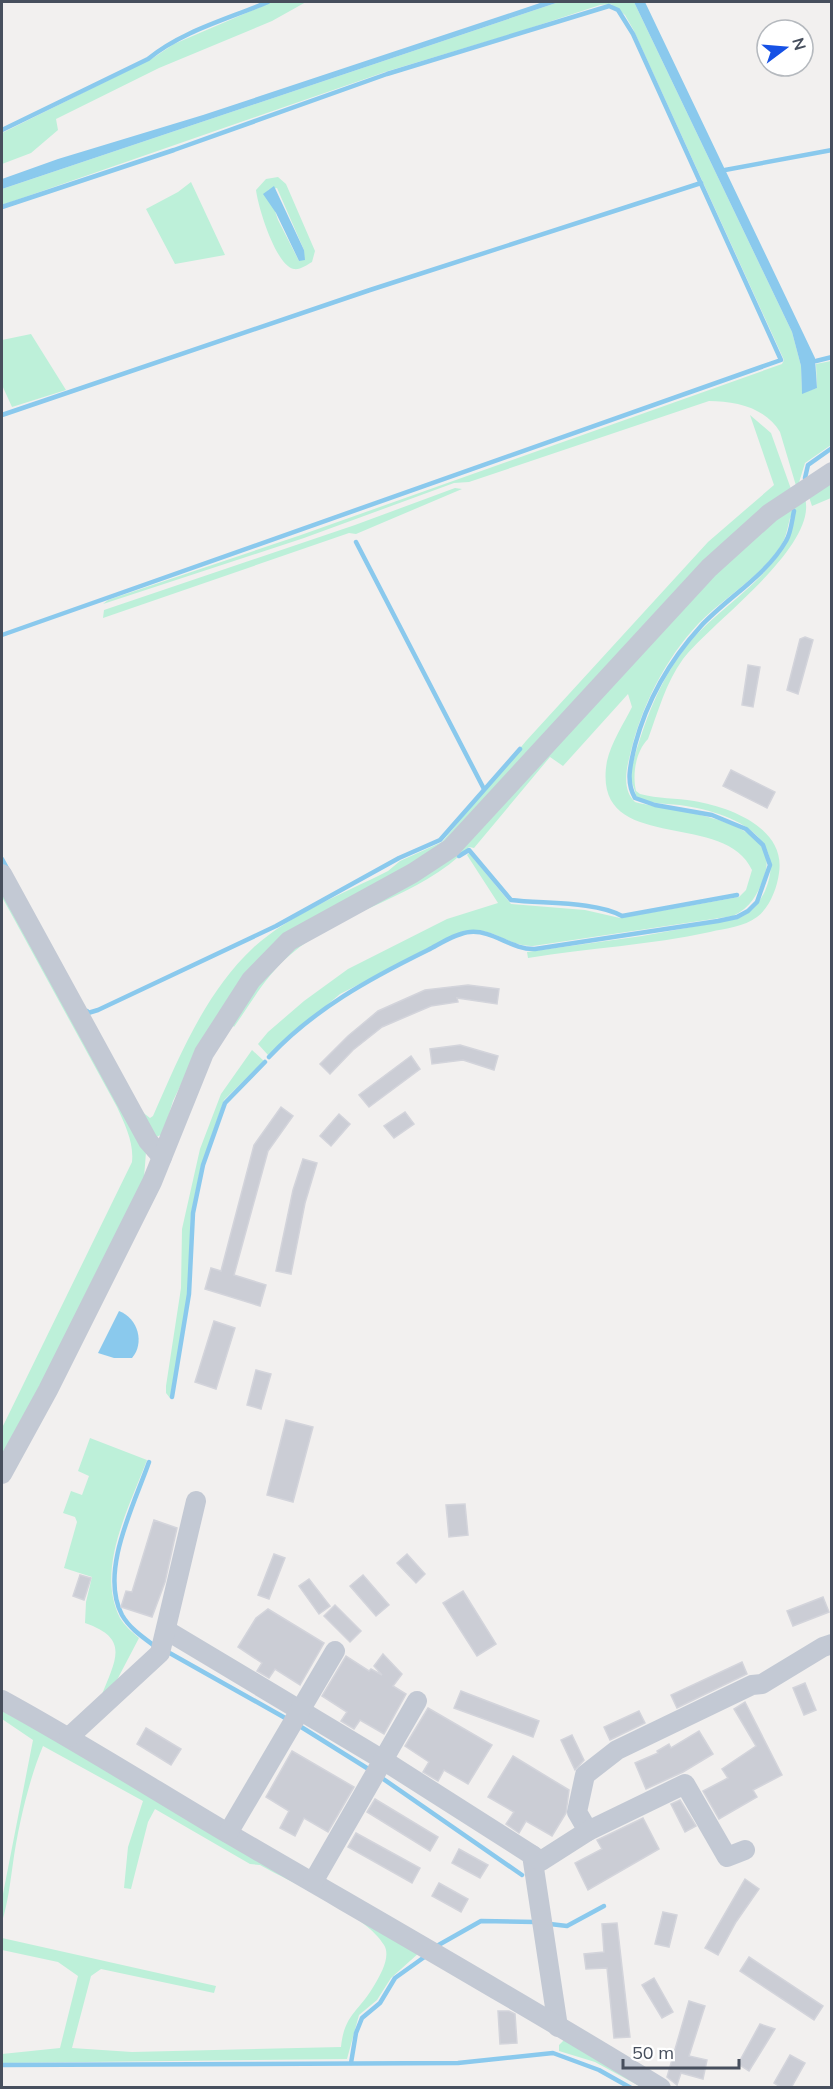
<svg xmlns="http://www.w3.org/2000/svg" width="833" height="2089" viewBox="0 0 833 2089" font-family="Mulish,sans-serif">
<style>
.green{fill:#bdf0d9;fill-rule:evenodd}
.water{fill:#8ac9ed}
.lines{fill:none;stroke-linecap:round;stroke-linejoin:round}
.stream{stroke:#8ac9ed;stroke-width:4.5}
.building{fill:#cbcdd5;stroke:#d3d4db;stroke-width:1.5}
.minor{stroke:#c3c9d4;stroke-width:20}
</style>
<rect width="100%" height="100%" fill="#f2f0ef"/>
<!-- green -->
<g class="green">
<path d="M272 2H306L272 21 159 68 56 119 58 130 31 153 2 164V133L153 58 174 44Z"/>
<path d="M559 2H634L792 332 801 366 802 393 817 388 816 364 831 361V445L805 463 797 489 780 432C766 408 736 401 709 401L469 482 454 483 304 538 103 604 108 600 301 535 782 364 784 360 633 29 625 15 611 4 600 5 512 34 388 71 2 205V189Z"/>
<path d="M278 177 286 184 315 251 312 262C307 265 300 270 294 269 276 266 258 207 256 190L266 179ZM277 188 304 250 299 261 278 220 268 190Z"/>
<path d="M191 182 225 255 175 264 146 209 178 192Z"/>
<path d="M31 334 66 390 12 407 2 385V340Z"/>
<path d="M750 415 771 433 791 489 452 840 291 933 187 1072 173 1101 163 1134 154 1138 141 1111 150 1118 153 1116C179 1057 205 993 253 948 290 914 343 894 388 871L400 861 442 842 526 741 708 542 774 485Z"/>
<path d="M831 476V498L812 506 807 491Z"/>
<path d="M455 488 462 489 356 534 349 533 103 618 104 610 355 525Z"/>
<path d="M804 495C823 544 710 623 683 659 666 682 658 712 648 739 636 751 632 774 636 791L640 794C658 799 676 798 694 801 730 807 786 828 779 873 777 888 770 907 757 917 744 927 726 928 710 932 650 945 589 948 528 958L527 952 642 936 736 919C751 914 758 905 765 891 789 836 730 813 686 806 669 803 653 805 637 798L631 779 632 766C644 723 658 683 686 647 719 604 787 573 794 515L790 518C788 525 787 533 784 540 768 572 724 597 699 623 665 659 641 707 630 755 626 770 622 790 635 802 667 811 786 817 764 877 758 894 750 908 733 916L533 946C508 947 492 925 463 931L340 994 268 1055 258 1044 268 1032 304 1001 348 969 447 919 498 903 467 855 469 853 511 904 585 910 620 918 739 897 746 890 752 870C724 808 590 857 607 761 611 743 624 723 632 707L628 694 563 766 550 757 474 848 469 847C419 898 343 909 290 955 267 974 251 1003 234 1027L229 1021 273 960 412 880 728 557Z"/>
<path d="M2 880 146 1152 144 1178 2 1462V1428L132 1162C134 1142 125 1125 117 1107L2 897Z"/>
<path d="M252 1050 264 1061 224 1100 201 1166 191 1214 188 1294 170 1398 166 1393V1386L181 1288 182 1229 200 1149 221 1094Z"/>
<path d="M90 1438 147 1460C130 1506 95 1569 120 1618 124 1625 132 1632 139 1638L107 1699 101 1697C115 1660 131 1639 85 1623L86 1602 92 1577 64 1568 77 1522 75 1517 63 1513 71 1491 82 1495 89 1476 78 1471Z"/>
<path d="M2 1706 420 1952 391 1978 377 2000 359 2015 347 2059 2 2063V2054L60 2048 78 1976 58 1962 2 1950V1938L216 1986 214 1993 101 1969 91 1976 72 2048 132 2052 341 2047C344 2014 360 2011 375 1984 381 1974 391 1956 384 1945 367 1915 292 1883 260 1865L250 1864 155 1809 148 1822 131 1889 124 1888 128 1847 143 1801 43 1746C29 1779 18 1827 13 1863 10 1884 8 1902 2 1922V1899L33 1740 2 1719Z"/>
<path d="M566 2038 651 2087H641L595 2062 559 2051V2045Z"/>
</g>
<!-- water -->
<g class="water">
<path d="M543 2H559L2 189V179L58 159 203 115Z"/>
<path d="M634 2H645L815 358 817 388 802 394 801 366 792 332Z"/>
<path d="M274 186 304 250 305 260 299 261 276 213 263 194Z"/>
<path d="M119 1311C138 1318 145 1343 132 1358H114L98 1353Z"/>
</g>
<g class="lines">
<!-- stream -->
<g class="stream">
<path d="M2 130 148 59C182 31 228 19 268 2"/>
<path d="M725 170 832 150"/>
<path d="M2 207 174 150 387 74 609 6 618 10 633 34 781 360 2 635"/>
<path d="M816 361 832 357"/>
<path d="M2 415 370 290 701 183"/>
<path d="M805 478 808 465 832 448"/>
<path d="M356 542 484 789"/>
<path d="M459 856 469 850 511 900C543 904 595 901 622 916L737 895"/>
<path d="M2 859 8 870"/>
<path d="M87 1011 88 1013 98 1010 276 926 399 858 440 840 520 749"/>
<path d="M269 1057C314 1009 369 979 428 950 440 944 456 933 470 932 494 930 511 950 535 949L718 921 737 917 748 911 757 902 770 865 763 845 746 829 712 815 655 805 635 798C625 781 631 763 635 745 647 700 670 660 701 626 728 597 766 576 786 541 791 533 792 520 794 511"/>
<path d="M172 1397 189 1294 193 1213 203 1165 225 1103 265 1062"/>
<path d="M149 1462C134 1505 99 1572 122 1615 130 1629 144 1638 156 1647"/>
<path d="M166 1651 287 1719"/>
<path d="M298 1725 370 1770"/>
<path d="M379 1776 522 1875"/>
<path d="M550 1924 567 1926 604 1906"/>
<path d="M435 1947 481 1921 535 1922"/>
<path d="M351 2063 356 2033 362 2018 380 2003 395 1978 423 1958"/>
<path d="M2 2065 458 2063 553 2053 599 2070 631 2088"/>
</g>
</g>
<!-- building -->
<g class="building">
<path d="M805 637 813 640 798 694 787 690 800 639Z"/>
<path d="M748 665 760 667 753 707 742 705Z"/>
<path d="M731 770 775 792 767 808 723 786Z"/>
<path d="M468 985 499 989 497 1004 457 998 458 1002 431 1006 382 1027 353 1050 330 1074 320 1064 348 1036 378 1011 425 990Z"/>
<path d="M460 1045 498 1056 494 1070 463 1060 432 1064 430 1049Z"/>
<path d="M411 1056 420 1069 369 1107 359 1095Z"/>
<path d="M281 1107 293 1116 268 1151 234 1275 266 1285 260 1306 205 1289 211 1268 221 1271 254 1145Z"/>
<path d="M405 1112 414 1124 394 1138 384 1126Z"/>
<path d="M339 1114 350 1124 331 1146 320 1136Z"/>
<path d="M303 1159 317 1163 305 1203 291 1274 276 1271 293 1190Z"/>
<path d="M214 1321 235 1328 216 1389 195 1382Z"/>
<path d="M256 1370 271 1374 261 1409 247 1405Z"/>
<path d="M286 1420 313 1427 293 1502 267 1495Z"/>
<path d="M465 1504 468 1535 449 1537 446 1505Z"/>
<path d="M154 1520 177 1528 165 1582 152 1617 121 1607 126 1591 132 1592Z"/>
<path d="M274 1554 285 1558 269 1599 258 1595Z"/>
<path d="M407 1554 425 1574 416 1583 397 1563Z"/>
<path d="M80 1575 91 1578 84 1600 73 1596Z"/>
<path d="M363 1575 389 1605 376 1616 350 1586Z"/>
<path d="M309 1579 330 1606 319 1614 299 1586Z"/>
<path d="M463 1591 496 1644 477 1656 443 1603Z"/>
<path d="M823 1597 829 1612 793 1626 787 1611Z"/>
<path d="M335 1605 361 1631 350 1642 324 1616Z"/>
<path d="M268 1609 324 1643 300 1685 275 1669 269 1678 257 1671 262 1663 238 1647 256 1618Z"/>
<path d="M383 1654 402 1674 393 1686 406 1694 384 1734 360 1720 354 1729 341 1721 347 1712 322 1696 346 1656 369 1671 371 1669 382 1675 374 1666Z"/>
<path d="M742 1662 747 1674 677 1708 671 1695Z"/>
<path d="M805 1683 816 1710 804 1715 793 1688Z"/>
<path d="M461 1691 539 1721 533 1737 454 1708Z"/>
<path d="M745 1702 782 1775 753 1790 757 1797 719 1819 703 1791 728 1778 722 1769 756 1746 734 1709Z"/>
<path d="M428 1708 492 1745 468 1784 444 1770 438 1781 423 1772 429 1762 405 1746Z"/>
<path d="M639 1711 645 1723 610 1740 604 1727Z"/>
<path d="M146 1728 181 1749 171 1765 137 1744Z"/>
<path d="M699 1731 713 1754 683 1772 646 1789 635 1763 658 1753 657 1751 669 1744 671 1748Z"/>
<path d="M572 1735 584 1760 575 1770 561 1740Z"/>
<path d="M292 1751 354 1787 328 1832 304 1818 295 1836 280 1828 289 1811 266 1797Z"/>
<path d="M513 1756 569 1790 566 1813 552 1836 526 1821 519 1833 506 1824 514 1812 488 1797Z"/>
<path d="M375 1799 438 1837 430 1851 367 1812Z"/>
<path d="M680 1800 696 1826 685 1832 671 1804Z"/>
<path d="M643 1818 659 1849 588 1890 575 1863 602 1849 597 1840Z"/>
<path d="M356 1833 420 1868 412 1883 348 1847Z"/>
<path d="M459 1849 488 1865 480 1878 452 1863Z"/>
<path d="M745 1879 759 1889 736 1922 718 1955 705 1948Z"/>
<path d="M439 1883 468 1899 461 1912 432 1896Z"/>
<path d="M663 1912 677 1915 669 1947 655 1944Z"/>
<path d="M617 1923 630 2037 614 2038 607 1968 586 1969 584 1954 604 1952 602 1924Z"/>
<path d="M749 1957 823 2006 814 2020 740 1971Z"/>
<path d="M654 1978 673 2012 662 2018 642 1985Z"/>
<path d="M689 2001 705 2006 689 2056 707 2060 703 2079 681 2073 677 2085 667 2077Z"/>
<path d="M498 2011H509L515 2014 517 2043 500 2044Z"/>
<path d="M760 2024 775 2029 749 2071 738 2064Z"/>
<path d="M790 2055 805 2063 791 2088H782L774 2083Z"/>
</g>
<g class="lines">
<!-- minor -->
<g class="minor">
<path d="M2 874 148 1141 162 1157"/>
<path d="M2 1474 48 1390 152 1182 204 1053 251 980 289 941 413 873 451 848 709 568 770 513 832 472"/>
<path d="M166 1630 383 1760 532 1855 558 2027"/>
<path d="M2 1700C79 1742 153 1789 229 1834 373 1918 518 2000 661 2088"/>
<path d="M69 1737 160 1653 196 1501"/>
<path d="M588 1831 577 1812 585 1775 617 1750 752 1685 762 1684 823 1647 832 1644"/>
<path d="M228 1833 335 1651"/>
<path d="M532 1855 541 1861 588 1831 685 1784 727 1857 745 1850"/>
<path d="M313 1882 417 1701"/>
</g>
</g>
<!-- border -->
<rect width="833" height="2089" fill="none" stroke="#474f5d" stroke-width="6"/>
<!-- north arrow -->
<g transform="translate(785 48) rotate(74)"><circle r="28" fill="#ffffff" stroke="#b5b9be" stroke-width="1.5"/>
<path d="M0-4.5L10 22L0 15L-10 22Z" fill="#1651e5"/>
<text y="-9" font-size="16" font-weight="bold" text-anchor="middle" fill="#474f5d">N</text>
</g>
<!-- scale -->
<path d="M623 2059v9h116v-9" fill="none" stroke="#474f5d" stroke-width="3"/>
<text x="632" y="2059" font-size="18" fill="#474f5d" stroke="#ffffff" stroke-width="4.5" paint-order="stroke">50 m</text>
</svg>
